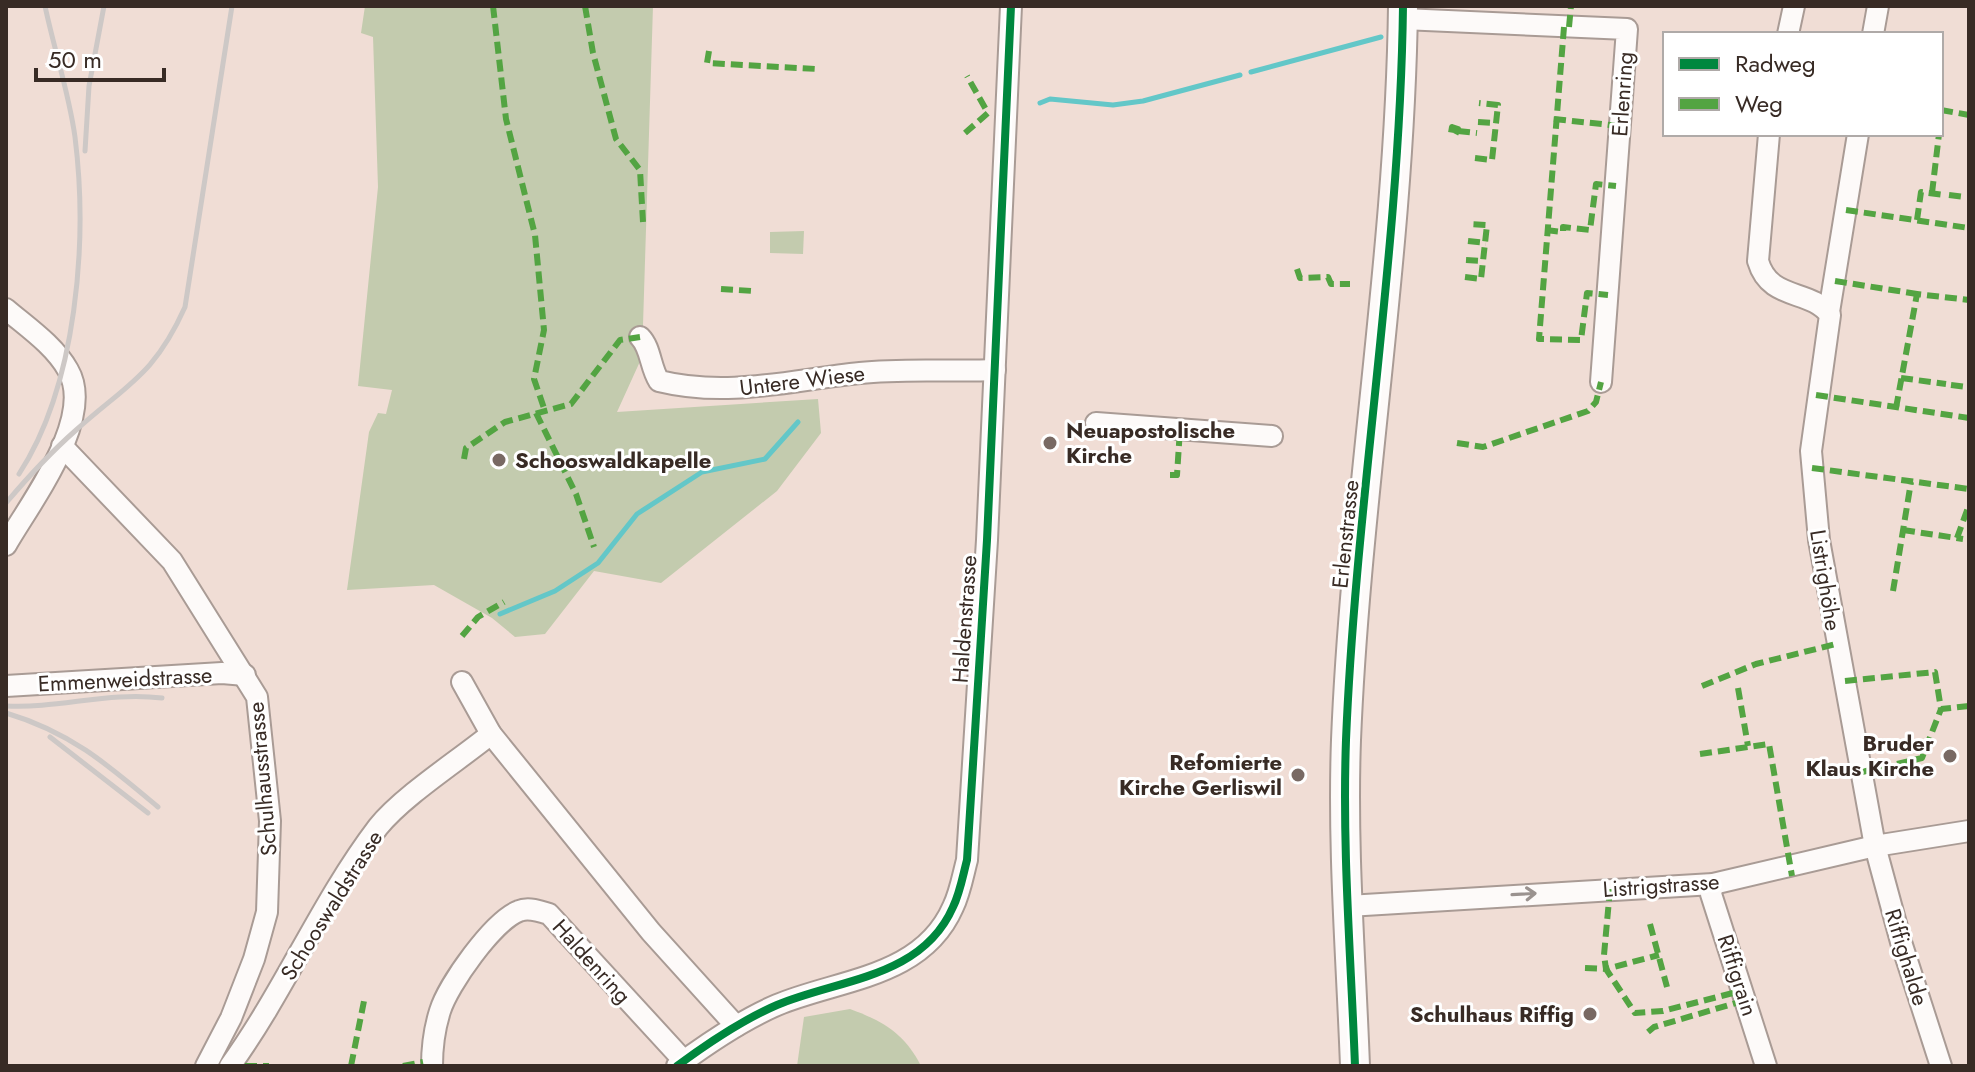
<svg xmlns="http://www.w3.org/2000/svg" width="1975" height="1072" viewBox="0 0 1975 1072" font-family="Jost,sans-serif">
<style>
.green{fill:#c3cbae}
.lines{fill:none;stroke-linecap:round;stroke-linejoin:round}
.stream{stroke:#63c7c8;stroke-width:5}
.street-casing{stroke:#a99b95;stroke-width:24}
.secondary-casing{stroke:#a99b95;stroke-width:32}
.street{stroke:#fdfaf9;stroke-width:20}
.secondary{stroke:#fdfaf9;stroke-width:28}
.rail{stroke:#cdc8c6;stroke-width:5}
.quiet{stroke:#53a442;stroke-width:6;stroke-dasharray:12 6;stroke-linecap:butt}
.cycleway-casing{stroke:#fff;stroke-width:13}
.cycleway{stroke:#00873e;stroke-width:8}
.oneway{stroke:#9a928f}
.poi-dot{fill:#786963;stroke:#fff;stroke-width:3}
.labels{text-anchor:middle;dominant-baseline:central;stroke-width:6;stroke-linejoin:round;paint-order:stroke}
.street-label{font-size:22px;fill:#382b25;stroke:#fff}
.poi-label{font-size:22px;font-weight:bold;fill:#382b25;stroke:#fff;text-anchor:end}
</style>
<rect width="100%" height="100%" fill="#f0ddd5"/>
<!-- green -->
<g class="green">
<path d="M365 6H653L642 357 617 412 818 399 821 433 777 491 661 583 594 571 545 634 515 637 492 618 434 585 347 590 369 432 378 413 386 414 392 390 358 386 378 187 373 37 361 33Z"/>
<path d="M804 231 803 254 770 253V232Z"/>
<path d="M850 1009C883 1021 905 1034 921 1066H797L804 1017Z"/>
</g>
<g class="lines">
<!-- stream -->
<g class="stream">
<path d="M1251 72 1381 37"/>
<path d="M1040 103 1050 99 1113 105 1143 101 1240 75"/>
<path d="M500 614 555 591 598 563 637 514 702 472 765 459 798 422"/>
</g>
<defs>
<g id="street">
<path d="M1403 19 1627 29 1601 382"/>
<path d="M1788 34 1794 6"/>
<path d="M1873 34 1878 6"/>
<path d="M1769 134 1758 261C1770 302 1810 288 1830 315L1811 451 1819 540 1875 846 1901 942 1941 1066"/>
<path d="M6 309C27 327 54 345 68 370 96 418 30 503 6 545"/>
<path d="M1829 312 1858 134"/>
<path d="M640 337C651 348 650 367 659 381 728 398 791 380 860 373 904 368 950 372 995 370"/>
<path d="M1096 423 1272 436"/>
<path d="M62 446 172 561 257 697 270 821 267 912 254 959 231 1018 206 1066"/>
<path d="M462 682 491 734 651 932 736 1026"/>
<path d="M6 686 222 673 245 675"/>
<path d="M1713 884 1711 894 1766 1066"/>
<path d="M1348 906 1713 884 1875 846 1969 831"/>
<path d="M230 1066C285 990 321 902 378 827 403 796 459 760 491 734"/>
<path d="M432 1066C432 1047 434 1030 440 1011 448 985 493 921 519 911 528 907 540 911 549 914L684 1061"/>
<path d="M677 1066C708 1043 742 1020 777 1005 839 979 922 978 953 907 960 893 963 875 967 860L987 540 1011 6"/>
</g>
<path id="secondary" d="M1355 1066C1351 958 1342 849 1346 740 1356 495 1400 252 1403 6"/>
</defs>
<!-- street casing -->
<use href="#street" class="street-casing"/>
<!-- secondary casing -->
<use href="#secondary" class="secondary-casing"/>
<!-- street -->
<use href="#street" class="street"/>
<!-- secondary -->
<use href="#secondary" class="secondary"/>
<!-- rail -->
<g class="rail">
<path d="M85 151 89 86 104 6"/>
<path d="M19 474C77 385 88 241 75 137 69 93 54 49 45 6"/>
<path d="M6 503C28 477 50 453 75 431 127 384 154 376 185 307L232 6"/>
<path d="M6 706C59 709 109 691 162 698"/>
<path d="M6 713C70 732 107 764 158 807"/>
<path d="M50 737 148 813"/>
</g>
<!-- quiet -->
<g class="quiet">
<path d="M493 6 506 119 535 235 544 330 534 379 545 411"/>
<path d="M585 6 593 53 616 139 640 170 643 222"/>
<path d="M1564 27 1539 339 1581 340 1587 293 1608 295"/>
<path d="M1569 27 1571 6"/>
<path d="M709 51 707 63 817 69"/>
<path d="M1941 110 1969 115"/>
<path d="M1554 119 1620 126"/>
<path d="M1478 122 1496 123"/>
<path d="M1452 127 1458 129 1455 135 1451 133Z"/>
<path d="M1458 131 1477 133"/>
<path d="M965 133 988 113 967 76"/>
<path d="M1475 158 1492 160 1498 105 1479 103"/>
<path d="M1932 193 1939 134"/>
<path d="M1949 195 1965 197"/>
<path d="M1846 210 1969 228"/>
<path d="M1917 220 1921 192 1944 195"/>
<path d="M1546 230 1563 232V227L1590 230 1596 184 1616 186"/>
<path d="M1468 241 1486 243"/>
<path d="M1466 260 1483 261"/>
<path d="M1297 269 1300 278 1328 277 1331 284H1350"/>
<path d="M1465 277 1481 279 1487 225 1469 224"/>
<path d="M1835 281 1917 294"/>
<path d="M721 289 753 291"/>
<path d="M1901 378 1946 384"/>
<path d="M1951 385 1967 387"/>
<path d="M1816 395 1969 418"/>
<path d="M1896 408 1917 294 1969 300"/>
<path d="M536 413 576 494 594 547"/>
<path d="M1457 443 1483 447 1588 411 1596 402 1601 382"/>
<path d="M464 459 466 448 505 422 571 404 620 340 640 337"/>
<path d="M1812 468 1969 489"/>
<path d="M1170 475H1177L1180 429"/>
<path d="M1903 530 1963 539"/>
<path d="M1957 538 1969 505"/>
<path d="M1893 591 1911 482"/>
<path d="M462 636 478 617 504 602"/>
<path d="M1845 681 1935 672 1941 709 1969 706"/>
<path d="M1702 686 1756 664 1836 644"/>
<path d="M1738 688 1748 746"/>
<path d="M1700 754 1769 744 1792 876"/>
<path d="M1862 772 1922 758 1941 709"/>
<path d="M1610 889 1604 955 1606 969 1659 955"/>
<path d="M1650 924 1667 987"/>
<path d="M1585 968 1606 969 1635 1013 1663 1011 1733 993"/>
<path d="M1648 1032 1654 1027 1736 1003"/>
<path d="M245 1066H269"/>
<path d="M351 1066 365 996"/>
<path d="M403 1066 423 1062"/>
</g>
<defs>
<g id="cycleway">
<path d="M677 1066C708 1043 742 1020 777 1005 839 979 922 978 953 907 960 893 963 875 967 860L987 540 1011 6"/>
<path d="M1355 1066C1351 958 1342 849 1346 740 1356 495 1400 252 1403 6"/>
</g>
</defs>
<!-- cycleway casing -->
<use href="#cycleway" class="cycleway-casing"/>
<!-- cycleway -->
<use href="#cycleway" class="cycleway"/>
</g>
<!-- one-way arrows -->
<defs><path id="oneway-shaft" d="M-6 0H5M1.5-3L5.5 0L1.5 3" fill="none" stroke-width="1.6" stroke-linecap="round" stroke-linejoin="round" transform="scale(2)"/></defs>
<use class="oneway" href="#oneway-shaft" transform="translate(1524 894) rotate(-3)"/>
<!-- markers -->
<g class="poi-dot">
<circle cx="1050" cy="443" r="8"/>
<circle cx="499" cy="460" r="8"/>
<circle cx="1950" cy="756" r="8"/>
<circle cx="1298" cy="775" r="8"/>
<circle cx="1590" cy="1014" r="8"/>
</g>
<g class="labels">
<!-- street labels -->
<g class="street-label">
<text transform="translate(1622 94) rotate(-86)">Erlenring</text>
<text transform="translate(802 380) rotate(-7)">Untere Wiese</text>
<text transform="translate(1345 534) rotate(-84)">Erlenstrasse</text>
<text transform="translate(1826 580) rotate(81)">Listrighöhe</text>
<text transform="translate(964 619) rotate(-86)">Haldenstrasse</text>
<text transform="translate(125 679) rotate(-3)">Emmenweidstrasse</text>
<text transform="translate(262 779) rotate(-95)">Schulhausstrasse</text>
<text transform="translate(1661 885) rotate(-4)">Listrigstrasse</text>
<text transform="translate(331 905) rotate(-58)">Schooswaldstrasse</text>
<text transform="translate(1907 957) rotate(73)">Riffighalde</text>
<text transform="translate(592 961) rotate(48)">Haldenring</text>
<text transform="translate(1738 975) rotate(72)">Riffigrain</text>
</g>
<!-- poi labels -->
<g class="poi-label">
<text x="1066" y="430" text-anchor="start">Neuapostolische<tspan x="1066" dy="25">Kirche</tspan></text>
<text x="515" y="460" text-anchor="start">Schooswaldkapelle</text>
<text x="1934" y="743">Bruder<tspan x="1934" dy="25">Klaus Kirche</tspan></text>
<text x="1282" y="762">Refomierte<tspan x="1282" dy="25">Kirche Gerliswil</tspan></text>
<text x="1574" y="1014">Schulhaus Riffig</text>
</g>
</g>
<!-- border -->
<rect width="1975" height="1072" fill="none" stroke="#382b25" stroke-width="16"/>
<!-- legend -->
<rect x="1663" y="32" width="280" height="104" fill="#ffffff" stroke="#afaaa8" stroke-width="2"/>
<rect x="1679" y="58" width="40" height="12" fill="#00873e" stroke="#afaaa8" stroke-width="2"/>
<text x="1735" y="72" font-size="24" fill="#382b25">Radweg</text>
<rect x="1679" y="98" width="40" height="12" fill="#53a442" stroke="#afaaa8" stroke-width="2"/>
<text x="1735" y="112" font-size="24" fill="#382b25">Weg</text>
<!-- scale -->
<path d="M36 68v12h128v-12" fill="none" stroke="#382b25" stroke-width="4"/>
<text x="48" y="68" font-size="24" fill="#382b25" stroke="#ffffff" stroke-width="6" paint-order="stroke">50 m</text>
</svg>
